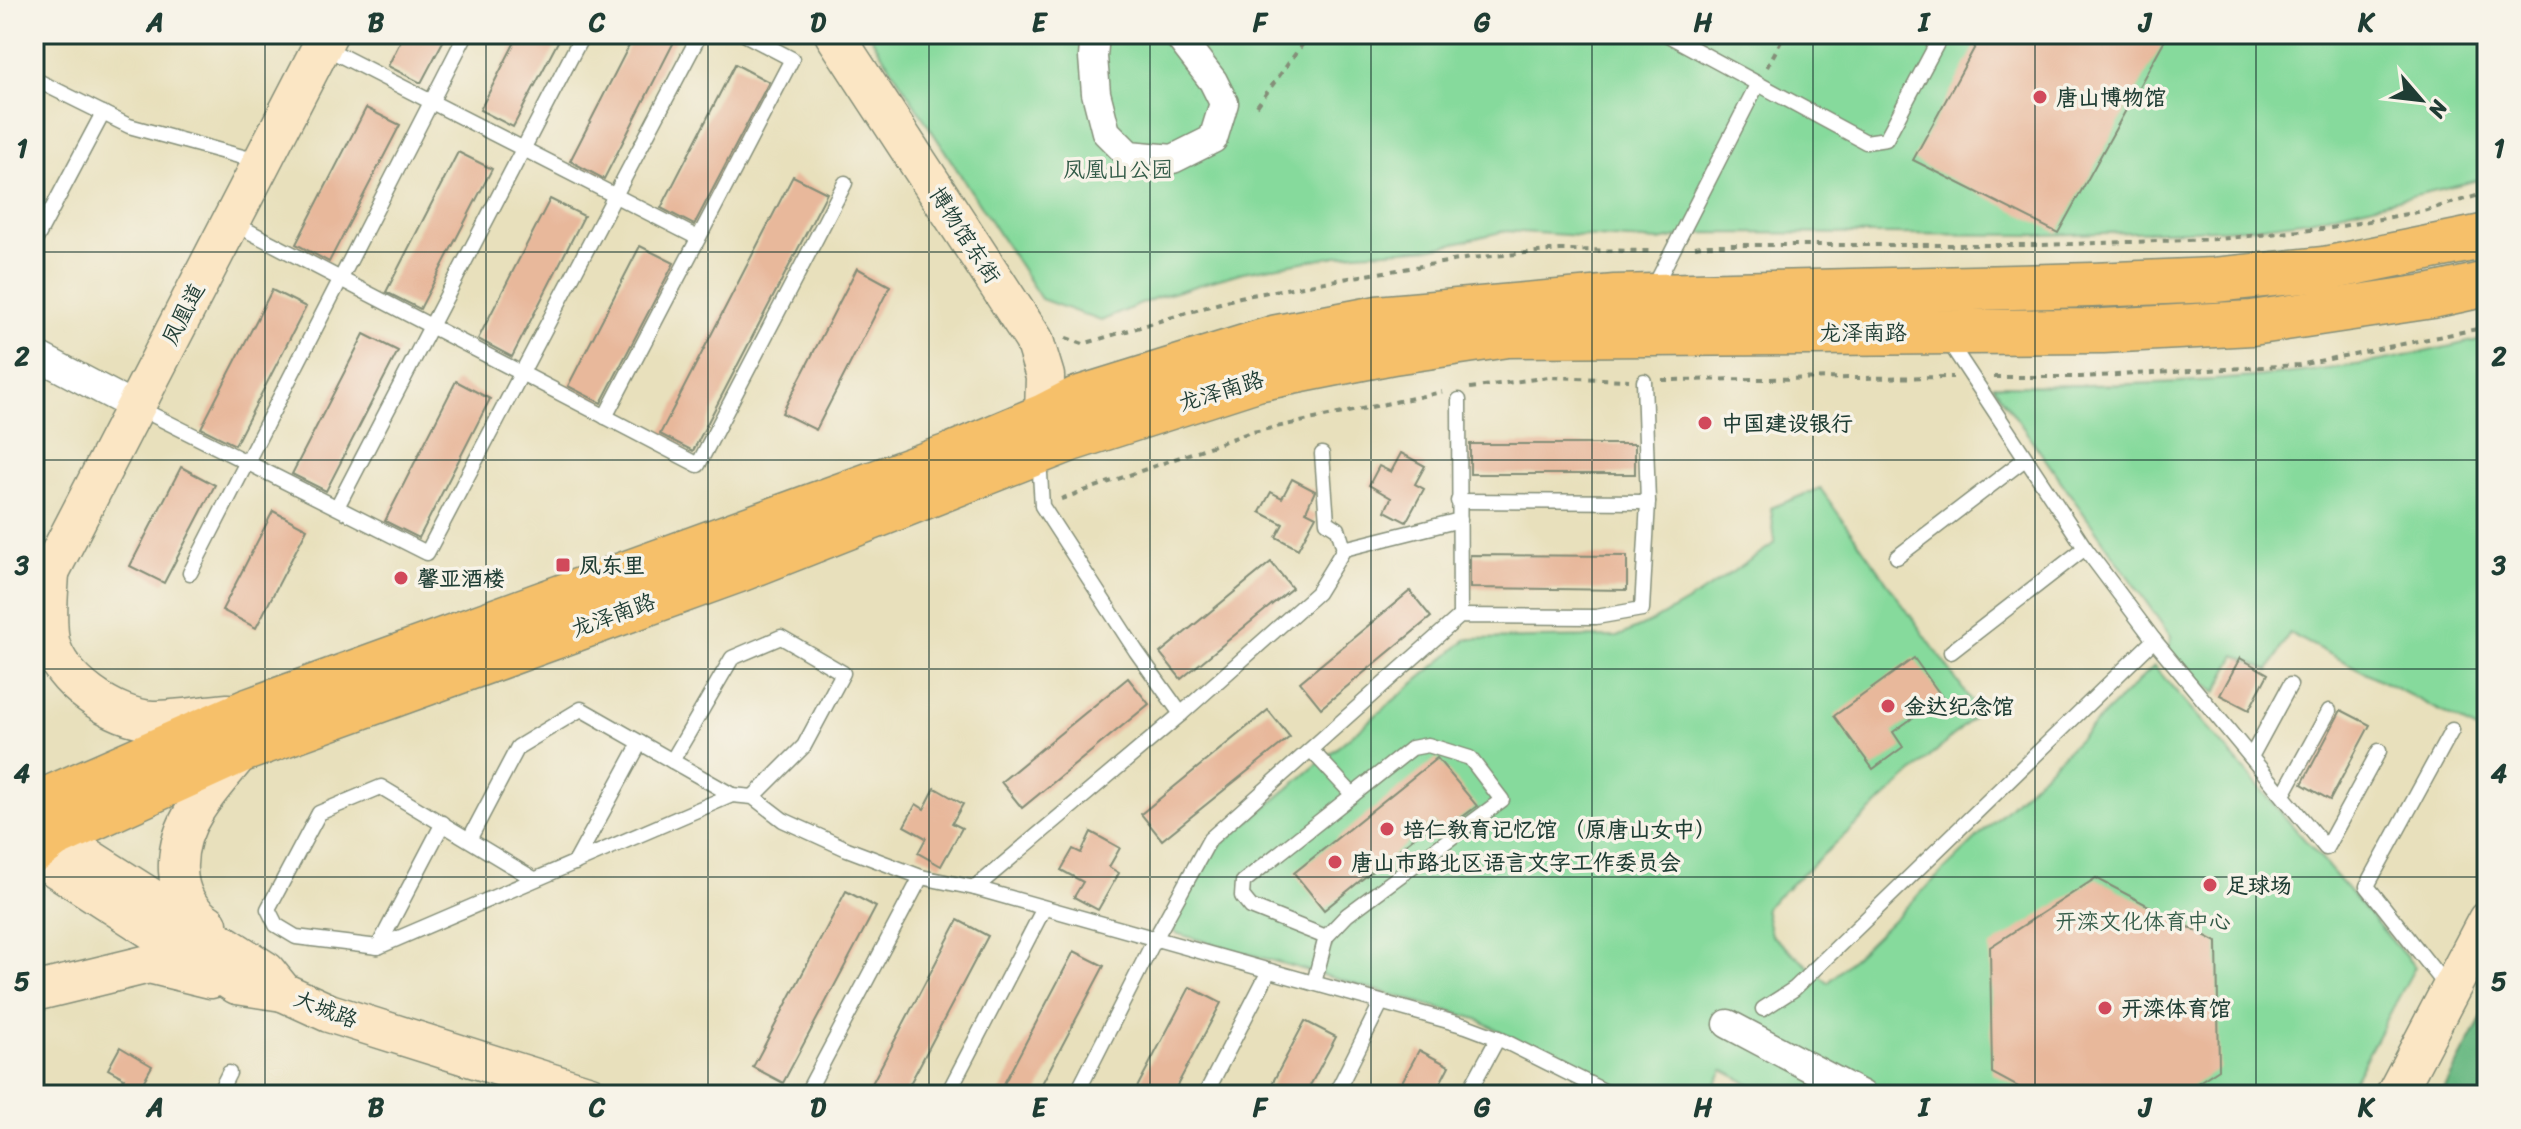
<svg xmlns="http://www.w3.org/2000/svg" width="2521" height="1129" viewBox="0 0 2521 1129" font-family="Sriracha,'LXGW WenKai TC',sans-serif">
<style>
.green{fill:#86da9c;stroke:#528c68;stroke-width:2}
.forest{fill:#6cba84;stroke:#467c5c;stroke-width:2}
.building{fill:#e8b89b}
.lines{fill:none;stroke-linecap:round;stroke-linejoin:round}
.lane-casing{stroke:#848e78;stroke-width:17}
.street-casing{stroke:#848e78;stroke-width:31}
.secondary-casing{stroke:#848e78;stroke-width:41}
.primary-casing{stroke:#848e78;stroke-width:47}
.path{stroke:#848e78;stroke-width:4;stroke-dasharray:6 6;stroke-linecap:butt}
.lane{stroke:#fff;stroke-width:14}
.street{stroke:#fff;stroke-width:28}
.secondary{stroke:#fbe6c4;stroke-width:38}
.primary{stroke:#f6c06b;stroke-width:44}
.grid{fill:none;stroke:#1f3d34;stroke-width:2;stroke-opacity:0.55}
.poi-dot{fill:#d1495b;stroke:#f7f3e8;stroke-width:3}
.labels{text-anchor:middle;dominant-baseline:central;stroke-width:7;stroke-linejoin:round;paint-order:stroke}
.poi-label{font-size:22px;font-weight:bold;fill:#1f3d34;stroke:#f7f3e8;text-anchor:start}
.park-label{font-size:22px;fill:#345c49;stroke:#f7f3e8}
.street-label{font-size:22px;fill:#1f3d34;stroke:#f7f3e8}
.neatline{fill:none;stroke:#1f3d34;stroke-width:3}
.grid-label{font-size:26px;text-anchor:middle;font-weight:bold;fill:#1f3d34}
</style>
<rect width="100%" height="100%" fill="#f7f3e8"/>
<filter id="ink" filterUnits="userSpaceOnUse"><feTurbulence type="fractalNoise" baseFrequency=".0125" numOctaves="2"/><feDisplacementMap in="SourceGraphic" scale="16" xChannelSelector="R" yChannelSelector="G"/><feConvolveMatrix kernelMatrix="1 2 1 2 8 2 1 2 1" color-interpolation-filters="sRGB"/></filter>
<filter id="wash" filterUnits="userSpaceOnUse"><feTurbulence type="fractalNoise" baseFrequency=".006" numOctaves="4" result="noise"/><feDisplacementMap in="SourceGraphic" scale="32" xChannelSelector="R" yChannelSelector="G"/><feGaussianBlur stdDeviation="1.8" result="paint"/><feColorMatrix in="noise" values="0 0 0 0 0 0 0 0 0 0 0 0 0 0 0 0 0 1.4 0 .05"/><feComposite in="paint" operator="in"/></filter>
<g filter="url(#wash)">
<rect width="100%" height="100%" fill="#e8e0bc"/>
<!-- green -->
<g class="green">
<path d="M869 34H2487V178L2310 220 2248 228 2045 235 1699 233 1659 241 1505 231 1434 248 1355 253 1243 272 1155 298 1101 321 1041 299Z"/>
<path d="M2487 338V735L2289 633 2269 671 2236 655 2216 693 2168 653 2171 637 1993 385C2112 387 2231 383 2349 366 2395 360 2441 348 2487 338Z"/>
<path d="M1820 488 1979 712 1765 908 1771 935 1828 983 2154 666 2415 967 2346 1095H1771L1723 1070 1710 1095H1647L1611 1090 1477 1019 1175 933 1171 923 1217 848 1467 639 1617 637 1653 621 1700 594 1775 543 1771 508Z"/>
</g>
<!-- forest -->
<path class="forest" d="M2487 1008V1090L2484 1095H2441Z"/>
<g id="blocks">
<!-- building -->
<g class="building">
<path d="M404 34H447L421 83 388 66Z"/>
<path d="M519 34H562L513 127 480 110Z"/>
<path d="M635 34H678L604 179 570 161Z"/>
<path d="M1982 34H2168L2058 233 1913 160Z"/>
<path d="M735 64 769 82 694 225 661 208Z"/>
<path d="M366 108 400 125 329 262 296 244Z"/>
<path d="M458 152 492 169 420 309 386 292Z"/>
<path d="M793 176 827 193 693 451 660 434Z"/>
<path d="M550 199 584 216 512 357 478 339Z"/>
<path d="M640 246 674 263 601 403 568 386Z"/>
<path d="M857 268 890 286 816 430 782 413Z"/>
<path d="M272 290 306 307 235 445 201 428Z"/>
<path d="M364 334 398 351 326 491 292 474Z"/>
<path d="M456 381 490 399 419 538 385 521Z"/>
<rect x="1470" y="444" width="165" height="30"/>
<path d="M1401 453 1425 466 1415 484 1424 489 1406 522 1385 511 1391 498 1369 485 1379 466 1391 472Z"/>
<path d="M181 467 215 485 164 583 130 566Z"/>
<path d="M1292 479 1315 491 1306 511 1316 516 1298 549 1276 537 1283 524 1260 512 1271 492 1282 498Z"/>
<path d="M273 511 307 529 256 628 222 610Z"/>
<path d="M1470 555 1627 556V590L1470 588Z"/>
<path d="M1271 562 1292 588 1181 679 1160 653Z"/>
<path d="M1410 591 1431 617 1321 708 1300 682Z"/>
<path d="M1914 658 1942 697 1893 732 1903 747 1873 769 1834 716Z"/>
<path d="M2240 658 2268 674 2249 710 2220 695Z"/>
<path d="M1128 678 1149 704 1022 808 1001 782Z"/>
<path d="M1268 710 1290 737 1162 840 1141 814Z"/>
<path d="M2341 710 2370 725 2330 800 2302 784Z"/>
<path d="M1437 758 1477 806 1442 832 1433 822 1324 910 1294 873Z"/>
<path d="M935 788 963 804 952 823 962 828 941 866 918 853 926 838 904 826 916 804 924 809Z"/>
<path d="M1091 832 1120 848 1109 867 1119 873 1098 910 1074 897 1083 882 1061 870 1073 849 1081 853Z"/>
<path d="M2096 878 2217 942 2219 1069 2179 1095H2033L1992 1073 1990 947Z"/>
<path d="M846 891 876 907 783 1083 753 1067Z"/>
<path d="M958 920 988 936 904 1095H866Z"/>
<path d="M1074 951 1104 966 1036 1095H998Z"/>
<path d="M1190 987 1221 1003 1172 1095H1133Z"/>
<path d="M1305 1021 1336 1037 1305 1095H1266Z"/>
<path d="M120 1047 152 1066 136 1095H115L124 1078 108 1069Z"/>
<path d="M1419 1050 1449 1066 1434 1095H1395Z"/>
</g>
</g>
</g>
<g filter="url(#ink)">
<use href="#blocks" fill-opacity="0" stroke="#848e78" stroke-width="2"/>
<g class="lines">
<defs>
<g id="lane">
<path d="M1666 34 1866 142 1886 139 1942 34"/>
<path d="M322 46 698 238"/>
<path d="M34 79 129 126 261 162"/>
<path d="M231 222 698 465 845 183"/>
<path d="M34 243 103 113"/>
<path d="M1652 291 1757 85"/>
<path d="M1459 400 1460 616"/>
<path d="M137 407 427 553 700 34"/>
<path d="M605 417 792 59 744 34"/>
<path d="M1322 454 1327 522 1338 529 1344 549"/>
<path d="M1039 457 1042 506 1136 651 1181 714"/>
<path d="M1458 501 1648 502"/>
<path d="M337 507 583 34"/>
<path d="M1897 557 2025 459"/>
<path d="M190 573 466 34"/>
<path d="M2154 640 2326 848 2379 751"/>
<path d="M1951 652 2085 548"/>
<path d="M1312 751 1353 795"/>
<path d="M2251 757 2290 685"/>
<path d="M672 761 732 658 781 637 843 673 804 746 753 797"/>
<path d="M2283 795 2329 711"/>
<path d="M470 838 518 747 581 709 732 795"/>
<path d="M575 863 640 743"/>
<path d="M534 879 381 787 319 813 268 909 276 925 296 937 378 947 732 795 753 797 783 820 847 849 921 877 975 888 1466 1026 1498 1038 1612 1095"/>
<path d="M975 888 1181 714 1317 593 1344 549 1460 520"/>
<path d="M378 947 443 823"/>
<path d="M1314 983 1326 937 1347 915 1502 800 1470 758 1428 745 1412 748 1243 882 1242 896 1251 907 1326 937"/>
<path d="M2447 987 2367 886 2452 730"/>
<path d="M1763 1009 1794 989 2154 640 2085 548 1947 339"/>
<path d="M810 1087 921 877"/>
<path d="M218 1095 229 1073"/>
<path d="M947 1095 1044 908"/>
<path d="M1076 1095 1155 939 1210 839 1460 616 1596 617 1642 609 1648 502 1644 381"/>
<path d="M1205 1095 1269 971"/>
<path d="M1335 1095 1381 1003"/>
<path d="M1467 1095 1498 1038"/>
</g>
<g id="street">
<path d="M1095 34 1093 57 1096 93 1106 132 1129 155 1173 159 1213 139 1224 103 1213 81 1177 34"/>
<path d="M34 354 135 407"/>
<path d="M1728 1024 1862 1095"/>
</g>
<g id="secondary">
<path d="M834 34 1034 340 1045 376 1044 416 1041 441"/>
<path d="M50 572C49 595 46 618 50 641 58 680 115 719 153 720 177 720 203 715 228 713"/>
<path d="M34 591 50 572 328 34"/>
<path d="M54 836 266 971 283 992 329 1013 590 1095"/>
<path d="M34 854 237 985 283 992"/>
<path d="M208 924C168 898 172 846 196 809 209 788 227 769 242 750"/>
<path d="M34 992 149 964 211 979"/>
<path d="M2395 1095 2487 920"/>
</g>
<g id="primary">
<path d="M34 805 248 711 952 455 1044 416 1077 399 1277 337 1377 318 1615 297 2092 285 2214 280 2324 269 2487 236"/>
<path d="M34 851 54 836 242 750 739 570 1071 439 1257 379 1393 352 1507 335 2103 331 2252 323 2432 296 2487 284"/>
</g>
</defs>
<!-- lane casing -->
<use href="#lane" class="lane-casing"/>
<!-- street casing -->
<use href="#street" class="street-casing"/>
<!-- secondary casing -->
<use href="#secondary" class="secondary-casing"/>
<!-- primary casing -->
<use href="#primary" class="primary-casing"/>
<!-- path -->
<g class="path">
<path d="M1767 67 1785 34"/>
<path d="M1257 106 1310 34"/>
<path d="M1695 247 1708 245H2041L2218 239 2331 228 2423 211 2487 193"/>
<path d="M1066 338 1083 344 1240 297 1354 277 1471 258 1560 250 1654 251"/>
<path d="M1994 377H2081L2299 365 2487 327"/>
<path d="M1662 380 1953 377"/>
<path d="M1470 388 1549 377 1629 380"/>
<path d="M1061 499 1248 433 1442 392"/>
</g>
<!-- lane -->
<use href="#lane" class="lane"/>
<!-- street -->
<use href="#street" class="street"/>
<!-- secondary -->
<use href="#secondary" class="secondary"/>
<!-- primary -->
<use href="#primary" class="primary"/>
</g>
</g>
<!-- grid -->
<path class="grid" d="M265 34V1095M486 34V1095M708 34V1095M929 34V1095M1150 34V1095M1371 34V1095M1592 34V1095M1813 34V1095M2035 34V1095M2256 34V1095M34 252H2487M34 460H2487M34 669H2487M34 877H2487"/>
<!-- markers -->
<g class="poi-dot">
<circle cx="2040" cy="97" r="8"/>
<circle cx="1705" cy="423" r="8"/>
<rect x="555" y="557" width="16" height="16" rx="4"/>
<circle cx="401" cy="578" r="8"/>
<circle cx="1888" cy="706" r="8"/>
<circle cx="1387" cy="829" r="8"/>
<circle cx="1335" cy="862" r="8"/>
<circle cx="2210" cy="885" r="8"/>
<circle cx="2105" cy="1008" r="8"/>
</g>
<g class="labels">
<!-- poi labels -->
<g class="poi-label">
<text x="2056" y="97">唐山博物馆</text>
<text x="1721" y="423">中国建设银行</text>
<text x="579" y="565">凤东里</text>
<text x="417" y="578">馨亚酒楼</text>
<text x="1904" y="706">金达纪念馆</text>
<text x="1403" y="829">培仁教育记忆馆 （原唐山女中）</text>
<text x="1351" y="862">唐山市路北区语言文字工作委员会</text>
<text x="2226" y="885">足球场</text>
<text x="2121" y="1008">开滦体育馆</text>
</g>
<!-- park labels -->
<g class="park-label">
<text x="1118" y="169">凤凰山公园</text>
<text x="2143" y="921">开滦文化体育中心</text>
</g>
<!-- street labels -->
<g class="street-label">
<text transform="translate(965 235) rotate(57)">博物馆东街</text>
<text transform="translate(183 314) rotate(-63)">凤凰道</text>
<text x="1863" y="332">龙泽南路</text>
<text transform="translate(1221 391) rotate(-17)">龙泽南路</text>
<text transform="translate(613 615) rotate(-20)">龙泽南路</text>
<text transform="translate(326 1009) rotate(21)">大城路</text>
</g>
</g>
<!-- margin -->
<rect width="2521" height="1129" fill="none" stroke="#f7f3e8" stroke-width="88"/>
<!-- north arrow -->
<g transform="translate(2421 100) rotate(118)" stroke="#f7f3e8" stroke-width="6" paint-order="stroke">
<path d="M0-6L14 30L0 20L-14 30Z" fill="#1f3d34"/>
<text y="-12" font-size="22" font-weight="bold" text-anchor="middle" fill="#1f3d34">N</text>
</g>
<rect x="44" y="44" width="2433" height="1041" class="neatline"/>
<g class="grid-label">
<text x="155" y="31">A</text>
<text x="376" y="31">B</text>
<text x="597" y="31">C</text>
<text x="818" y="31">D</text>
<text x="1039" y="31">E</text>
<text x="1260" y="31">F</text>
<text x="1482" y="31">G</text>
<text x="1703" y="31">H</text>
<text x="1924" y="31">I</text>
<text x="2145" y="31">J</text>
<text x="2366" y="31">K</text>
<text x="22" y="157">1</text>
<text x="2499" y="157">1</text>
<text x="22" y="365">2</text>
<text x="2499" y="365">2</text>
<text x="22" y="574">3</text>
<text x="2499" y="574">3</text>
<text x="22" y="782">4</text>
<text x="2499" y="782">4</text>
<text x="22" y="990">5</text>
<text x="2499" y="990">5</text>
<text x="155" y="1116">A</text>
<text x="376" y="1116">B</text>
<text x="597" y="1116">C</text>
<text x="818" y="1116">D</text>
<text x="1039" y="1116">E</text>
<text x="1260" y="1116">F</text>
<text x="1482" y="1116">G</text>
<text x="1703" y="1116">H</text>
<text x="1924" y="1116">I</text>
<text x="2145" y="1116">J</text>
<text x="2366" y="1116">K</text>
</g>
</svg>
